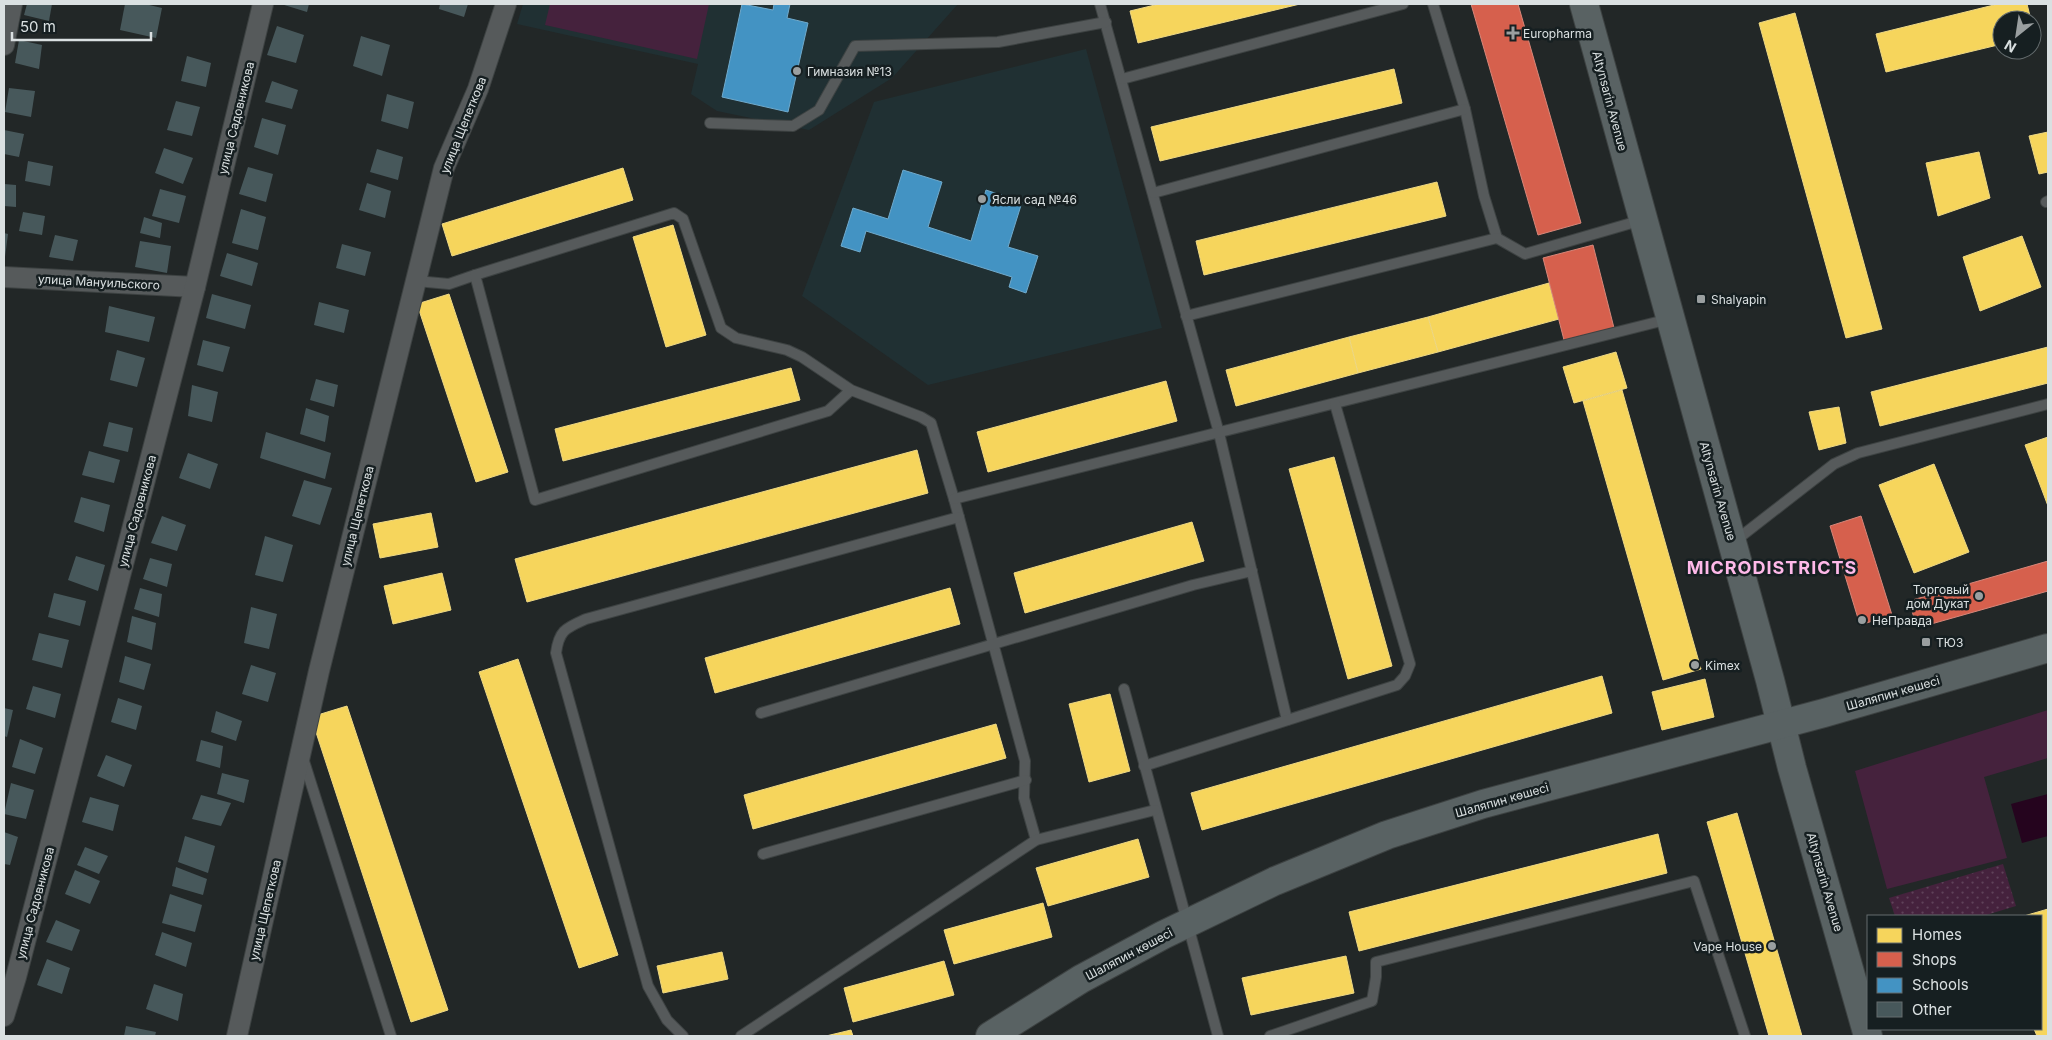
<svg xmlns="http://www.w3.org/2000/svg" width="2052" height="1040" viewBox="0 0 2052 1040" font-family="Inter,sans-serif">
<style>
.built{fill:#203033}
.grass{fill:url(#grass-dots)}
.green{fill:#45223d}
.water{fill:#25041e}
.homes{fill:#f6d55c;stroke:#eed884}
.shops{fill:#d6604d;stroke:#d78679}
.schools{fill:#4393c3;stroke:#70aacc}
.building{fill:#47585b}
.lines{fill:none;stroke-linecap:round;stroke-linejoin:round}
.service-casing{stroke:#3d4242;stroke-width:12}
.minor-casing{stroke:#3d4242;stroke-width:22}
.secondary-casing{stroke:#3d4242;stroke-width:30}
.service{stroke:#565a5b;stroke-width:10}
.minor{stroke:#565a5b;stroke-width:20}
.secondary{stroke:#596263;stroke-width:28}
.poi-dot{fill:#9a9fa0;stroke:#161f21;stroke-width:2}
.labels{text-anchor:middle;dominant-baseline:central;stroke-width:5;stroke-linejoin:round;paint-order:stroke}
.poi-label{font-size:12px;fill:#dae0e1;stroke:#161f21;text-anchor:start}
.street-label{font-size:12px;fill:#dae0e1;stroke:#161f21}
.district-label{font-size:18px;font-weight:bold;letter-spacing:1px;fill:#feb9e9;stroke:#161f21}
</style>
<defs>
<pattern id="grass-dots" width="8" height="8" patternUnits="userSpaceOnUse" patternTransform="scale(1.25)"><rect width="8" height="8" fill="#45223d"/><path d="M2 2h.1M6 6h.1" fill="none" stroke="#5f4259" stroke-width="1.8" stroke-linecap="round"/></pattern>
</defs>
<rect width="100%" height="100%" fill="#222727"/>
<!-- built -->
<g class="built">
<path d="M523 4H958L892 78 809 130 717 111 691 94 698 64 517 24Z"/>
<path d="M1086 49 1162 328 928 385 802 296 874 102Z"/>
</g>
<!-- grass -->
<path class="grass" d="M2003 864 2016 906 1983 916H1895L1889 898Z"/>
<!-- green -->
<g class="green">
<path d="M550 4H709L697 59 545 25Z"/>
<path d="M2048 710V758L1984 777 2007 858 1887 889 1855 771Z"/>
</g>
<!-- water -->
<path class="water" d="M2048 794V836L2022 843 2011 804Z"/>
<!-- homes -->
<g class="homes">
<path d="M1159 4H1300L1138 43 1130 11Z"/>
<path d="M1998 4H2027L2031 20H2002V44L1886 72 1876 34Z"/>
<path d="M1795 13 1882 329 1846 338 1759 23Z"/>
<path d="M1394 69 1402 103 1160 161 1151 127Z"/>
<path d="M2048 132V172L2039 174 2029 136Z"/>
<path d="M1979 152 1990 198 1938 216 1926 163Z"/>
<path d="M623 168 633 200 452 256 442 224Z"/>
<path d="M1437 182 1446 216 1204 275 1196 241Z"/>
<path d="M673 225 706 335 666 347 633 237Z"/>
<path d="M2022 236 2041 287 1980 311 1963 257Z"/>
<path d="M1549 283 1559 319 1438 352 1428 317Z"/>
<path d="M449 294 508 472 476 482 417 304Z"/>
<path d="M1428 317 1438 352 1358 373 1349 337Z"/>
<path d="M1349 337 1358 373 1236 406 1226 370Z"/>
<path d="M2048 347V383L1880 426 1871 392Z"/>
<path d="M1616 352 1627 388 1574 403 1563 367Z"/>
<path d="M791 368 800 400 563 461 555 429Z"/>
<path d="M1166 381 1177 421 988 472 977 432Z"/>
<path d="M1622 390 1701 669 1663 680 1583 401Z"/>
<path d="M1839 407 1846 443 1819 450 1809 412Z"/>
<path d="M2048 437V506L2025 445Z"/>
<path d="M917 450 928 493 527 602 515 559Z"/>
<path d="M1334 457 1392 666 1348 679 1289 469Z"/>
<path d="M1934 464 1969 552 1914 573 1879 485Z"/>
<path d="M431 513 438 547 380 558 373 524Z"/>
<path d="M1192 522 1204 561 1025 613 1014 573Z"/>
<path d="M442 573 451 610 393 624 384 586Z"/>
<path d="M950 588 960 624 715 693 705 658Z"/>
<path d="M518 659 618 955 579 968 479 672Z"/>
<path d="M1602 676 1612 713 1202 830 1191 793Z"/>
<path d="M1705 679 1714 717 1662 730 1652 692Z"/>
<path d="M1110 694 1130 771 1089 782 1069 704Z"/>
<path d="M347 706 448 1010 411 1022 311 717Z"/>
<path d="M996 724 1006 758 753 829 744 795Z"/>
<path d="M1737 813 1802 1036H1769L1707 822Z"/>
<path d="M1658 834 1667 873 1359 951 1349 912Z"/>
<path d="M1138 839 1149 877 1048 906 1036 868Z"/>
<path d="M1043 903 1052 937 954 964 944 930Z"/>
<path d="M2048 909V1036H2037L2034 1029H2041V916H2024Z"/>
<path d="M722 952 728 979 663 993 657 966Z"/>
<path d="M1346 956 1354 993 1251 1015 1242 978Z"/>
<path d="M944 961 954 995 853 1022 844 988Z"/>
<path d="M851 1030 853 1036H826Z"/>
</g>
<!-- shops -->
<g class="shops">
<path d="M1471 4H1518L1581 223 1538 235Z"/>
<path d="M1593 245 1614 328 1564 340 1543 258Z"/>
<path d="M1861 516 1892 615 1860 625 1830 526Z"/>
<path d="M2048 561V591L1917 628 1909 601Z"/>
</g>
<!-- schools -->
<g class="schools">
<path d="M742 4 773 10 774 4H790L787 18 808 23 788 112 722 97Z"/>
<path d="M903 170 942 182 928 227 971 241 986 190 1022 202 1008 247 1038 256 1026 293 1009 287 1012 277 866 231 860 252 841 246 853 208 888 219Z"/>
</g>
<!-- building -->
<g class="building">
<path d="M27 4H52L49 21 24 15Z"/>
<path d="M125 4H145L162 8 156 38 120 30Z"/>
<path d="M281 4H309L307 12Z"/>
<path d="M440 4H468L464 17 439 9Z"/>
<path d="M277 26 304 35 296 63 267 55Z"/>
<path d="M361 36 390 45 382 76 353 66Z"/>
<path d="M19 40 42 45 39 69 15 63Z"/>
<path d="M187 56 211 63 206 87 181 81Z"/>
<path d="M272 81 298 90 292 109 265 102Z"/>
<path d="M9 88 35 91 31 117 5 112Z"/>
<path d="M387 94 414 102 408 129 381 121Z"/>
<path d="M176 101 200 107 192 136 167 130Z"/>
<path d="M262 118 286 125 278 155 254 147Z"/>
<path d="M4 130 24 134 19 157 4 154Z"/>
<path d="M164 148 193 158 183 184 155 173Z"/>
<path d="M377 149 403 157 398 180 370 172Z"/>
<path d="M28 161 53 166 50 186 25 181Z"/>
<path d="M248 167 273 174 266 202 239 194Z"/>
<path d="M367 183 391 191 385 218 359 210Z"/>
<path d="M4 184 16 185V207L4 206Z"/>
<path d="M160 189 186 196 179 223 152 216Z"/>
<path d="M241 209 266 217 258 250 232 243Z"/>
<path d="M23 212 45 216 42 235 19 231Z"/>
<path d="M144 217 162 223 160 238 140 233Z"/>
<path d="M4 233 8 234 5 257H4Z"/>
<path d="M55 235 78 240 73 261 49 257Z"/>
<path d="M140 241 171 246 167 273 135 267Z"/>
<path d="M342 244 371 252 365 276 336 268Z"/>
<path d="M227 253 258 263 252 286 220 276Z"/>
<path d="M212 294 251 305 245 329 206 318Z"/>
<path d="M319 302 349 310 344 333 314 325Z"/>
<path d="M109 306 155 317 149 342 105 332Z"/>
<path d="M203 340 230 347 223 372 197 365Z"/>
<path d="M117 350 145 358 137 387 110 380Z"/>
<path d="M316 379 338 385 334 407 310 400Z"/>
<path d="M192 385 218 392 212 422 188 416Z"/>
<path d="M306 408 329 416 325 442 300 434Z"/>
<path d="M109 422 133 428 128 452 103 446Z"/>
<path d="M266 432 331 453 325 479 260 458Z"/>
<path d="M89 451 120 460 114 483 82 475Z"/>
<path d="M188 453 218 464 210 489 179 478Z"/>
<path d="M304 480 332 488 320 525 292 516Z"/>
<path d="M81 497 110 505 104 532 74 522Z"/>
<path d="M162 516 186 525 177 551 151 543Z"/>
<path d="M265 536 293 545 283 582 255 575Z"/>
<path d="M76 556 105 565 98 591 68 580Z"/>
<path d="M150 558 172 564 167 587 143 579Z"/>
<path d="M140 588 162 594 159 617 134 609Z"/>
<path d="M54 593 86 601 80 626 48 617Z"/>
<path d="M251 607 277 614 269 649 244 643Z"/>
<path d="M132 616 156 623 152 650 127 642Z"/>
<path d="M39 633 69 640 62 668 32 660Z"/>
<path d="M125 656 151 664 144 690 119 682Z"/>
<path d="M251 665 276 673 268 702 242 694Z"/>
<path d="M33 686 61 694 55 718 26 709Z"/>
<path d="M118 698 142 706 136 730 111 722Z"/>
<path d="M4 708 13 710 7 737 4 736Z"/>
<path d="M216 711 242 721 236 741 211 732Z"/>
<path d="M20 739 43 748 35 774 12 767Z"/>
<path d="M201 740 223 746 220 768 196 761Z"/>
<path d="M106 755 132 765 124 787 97 776Z"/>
<path d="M222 773 249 780 244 803 217 794Z"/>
<path d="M11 783 34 790 26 819 4 814Z"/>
<path d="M201 795 231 803 221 826 192 819Z"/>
<path d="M90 797 119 805 113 831 82 822Z"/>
<path d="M4 832 18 837 10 865 4 864Z"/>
<path d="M185 836 215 846 208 873 178 862Z"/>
<path d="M85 847 108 856 99 874 77 865Z"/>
<path d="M176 867 207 879 203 895 172 886Z"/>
<path d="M75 870 100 881 90 904 65 894Z"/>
<path d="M170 894 202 905 195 932 162 923Z"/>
<path d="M56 920 80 930 72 951 46 942Z"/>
<path d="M162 932 192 943 186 967 155 955Z"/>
<path d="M47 959 70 968 62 994 37 985Z"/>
<path d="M154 984 183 994 178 1021 146 1009Z"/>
<path d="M126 1026 156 1032 155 1036H124Z"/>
</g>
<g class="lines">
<defs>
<g id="service">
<path d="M1100 4 1219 433 1287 720"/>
<path d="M1433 4 1465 109 1484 196 1497 238 1525 254 1642 220"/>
<path d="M1122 79 1403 4"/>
<path d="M710 123 793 126 819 110 855 46 998 42 1106 22"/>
<path d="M1153 193 1465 109"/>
<path d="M2046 202 2048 201"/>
<path d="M416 281 449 284 475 275"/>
<path d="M1186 316 1497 238"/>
<path d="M851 390 828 411 535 500 475 275 674 213 683 219 721 328 736 338 787 350 802 357 851 390 921 417 931 423 954 499 1025 761 1024 798 1036 840"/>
<path d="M954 499 1669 319"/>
<path d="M1735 541 1834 464 1858 453 2048 404"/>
<path d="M1124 689 1218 1036"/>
<path d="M761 713 1193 585 1252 571"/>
<path d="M303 758 391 1036"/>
<path d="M1144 766 1397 685 1405 676 1410 664 1335 404"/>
<path d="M763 854 1026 780"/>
<path d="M683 1036 667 1020 648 986 556 653C559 630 566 628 586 619L959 517"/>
<path d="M741 1036 1036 840 1155 810"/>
<path d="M1270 1036 1372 1001 1376 977V962L1694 881 1745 1036"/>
</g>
<g id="minor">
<path d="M4 45 12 4"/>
<path d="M4 277 195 287"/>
<path d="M4 1016 16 977 195 287 263 4"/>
<path d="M237 1036 319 671 444 168 478 89 506 4"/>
</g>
<g id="secondary">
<path d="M1584 4 1770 680 1792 768 1868 1036"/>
<path d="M990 1036 1081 979 1163 935 1275 881 1387 835 1483 804 1824 713 2048 648"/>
</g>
</defs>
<!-- service casing -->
<use href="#service" class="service-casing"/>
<!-- minor casing -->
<use href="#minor" class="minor-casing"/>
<!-- secondary casing -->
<use href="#secondary" class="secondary-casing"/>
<!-- service -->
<use href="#service" class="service"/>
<!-- minor -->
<use href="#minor" class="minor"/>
<!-- secondary -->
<use href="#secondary" class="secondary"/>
</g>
<!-- markers -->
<g class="poi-dot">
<path d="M1510.5 25.5h5v5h5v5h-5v5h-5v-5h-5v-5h5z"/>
<circle cx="797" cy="71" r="5"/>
<circle cx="982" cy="199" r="5"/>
<rect x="1696" y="294" width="10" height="10" rx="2.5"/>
<circle cx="1979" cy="596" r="5"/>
<circle cx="1862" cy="620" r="5"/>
<rect x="1921" y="637" width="10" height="10" rx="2.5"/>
<circle cx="1695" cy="665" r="5"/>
<circle cx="1772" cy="946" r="5"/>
</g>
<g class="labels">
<!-- poi labels -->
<g class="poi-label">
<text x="1523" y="33">Europharma</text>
<text x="807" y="71">Гимназия №13</text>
<text x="992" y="199">Ясли сад №46</text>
<text x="1711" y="299">Shalyapin</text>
<text x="1969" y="589" text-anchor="end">Торговый<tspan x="1969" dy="14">дом Дукат</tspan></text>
<text x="1872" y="620">НеПравда</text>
<text x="1936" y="642">ТЮЗ</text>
<text x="1705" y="665">Kimex</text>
<text x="1762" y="946" text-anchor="end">Vape House</text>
</g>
<!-- street labels -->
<g class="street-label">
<text transform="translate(1610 101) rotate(75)">Altynsarin Avenue</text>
<text transform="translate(236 118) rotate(-76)">улица Садовникова</text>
<text transform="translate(463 125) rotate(-68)">улица Щепеткова</text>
<text transform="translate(99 282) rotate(3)">улица Мануильского</text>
<text transform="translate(1718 491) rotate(74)">Altynsarin Avenue</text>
<text transform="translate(137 511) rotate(-75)">улица Садовникова</text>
<text transform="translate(357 516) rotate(-76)">улица Щепеткова</text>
<text transform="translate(1893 693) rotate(-16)">Шаляпин көшесі</text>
<text transform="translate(1502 800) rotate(-16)">Шаляпин көшесі</text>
<text transform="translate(1825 882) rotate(74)">Altynsarin Avenue</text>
<text transform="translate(35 903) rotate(-75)">улица Садовникова</text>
<text transform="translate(265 910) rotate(-77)">улица Щепеткова</text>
<text transform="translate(1129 954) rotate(-28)">Шаляпин көшесі</text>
</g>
<!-- district labels -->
<g class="district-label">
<text x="1772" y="567">MICRODISTRICTS</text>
</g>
</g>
<!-- border -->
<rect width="2052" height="1040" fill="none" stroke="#dae0e1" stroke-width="10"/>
<!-- legend -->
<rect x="1867" y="915" width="175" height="115" fill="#161f21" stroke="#646c6e"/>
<rect x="1877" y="928" width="25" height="15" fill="#f6d55c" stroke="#646c6e"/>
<text x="1912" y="940" font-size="15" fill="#dae0e1">Homes</text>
<rect x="1877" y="952" width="25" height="15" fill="#d6604d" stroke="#646c6e"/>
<text x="1912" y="965" font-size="15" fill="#dae0e1">Shops</text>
<rect x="1877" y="978" width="25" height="15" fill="#4393c3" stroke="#646c6e"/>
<text x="1912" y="990" font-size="15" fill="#dae0e1">Schools</text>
<rect x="1877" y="1002" width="25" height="15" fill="#47585b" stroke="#646c6e"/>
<text x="1912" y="1015" font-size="15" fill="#dae0e1">Other</text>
<!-- north arrow -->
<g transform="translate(2017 35) rotate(210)"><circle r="24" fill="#161f21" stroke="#646c6e"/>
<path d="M0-4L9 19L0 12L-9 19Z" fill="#9a9fa0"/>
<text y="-8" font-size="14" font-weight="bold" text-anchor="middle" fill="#dae0e1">N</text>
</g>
<!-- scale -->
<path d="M12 32v8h139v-8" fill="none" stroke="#dae0e1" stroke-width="2.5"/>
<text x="20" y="32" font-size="15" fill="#dae0e1" stroke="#161f21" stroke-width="4" paint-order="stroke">50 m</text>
</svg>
